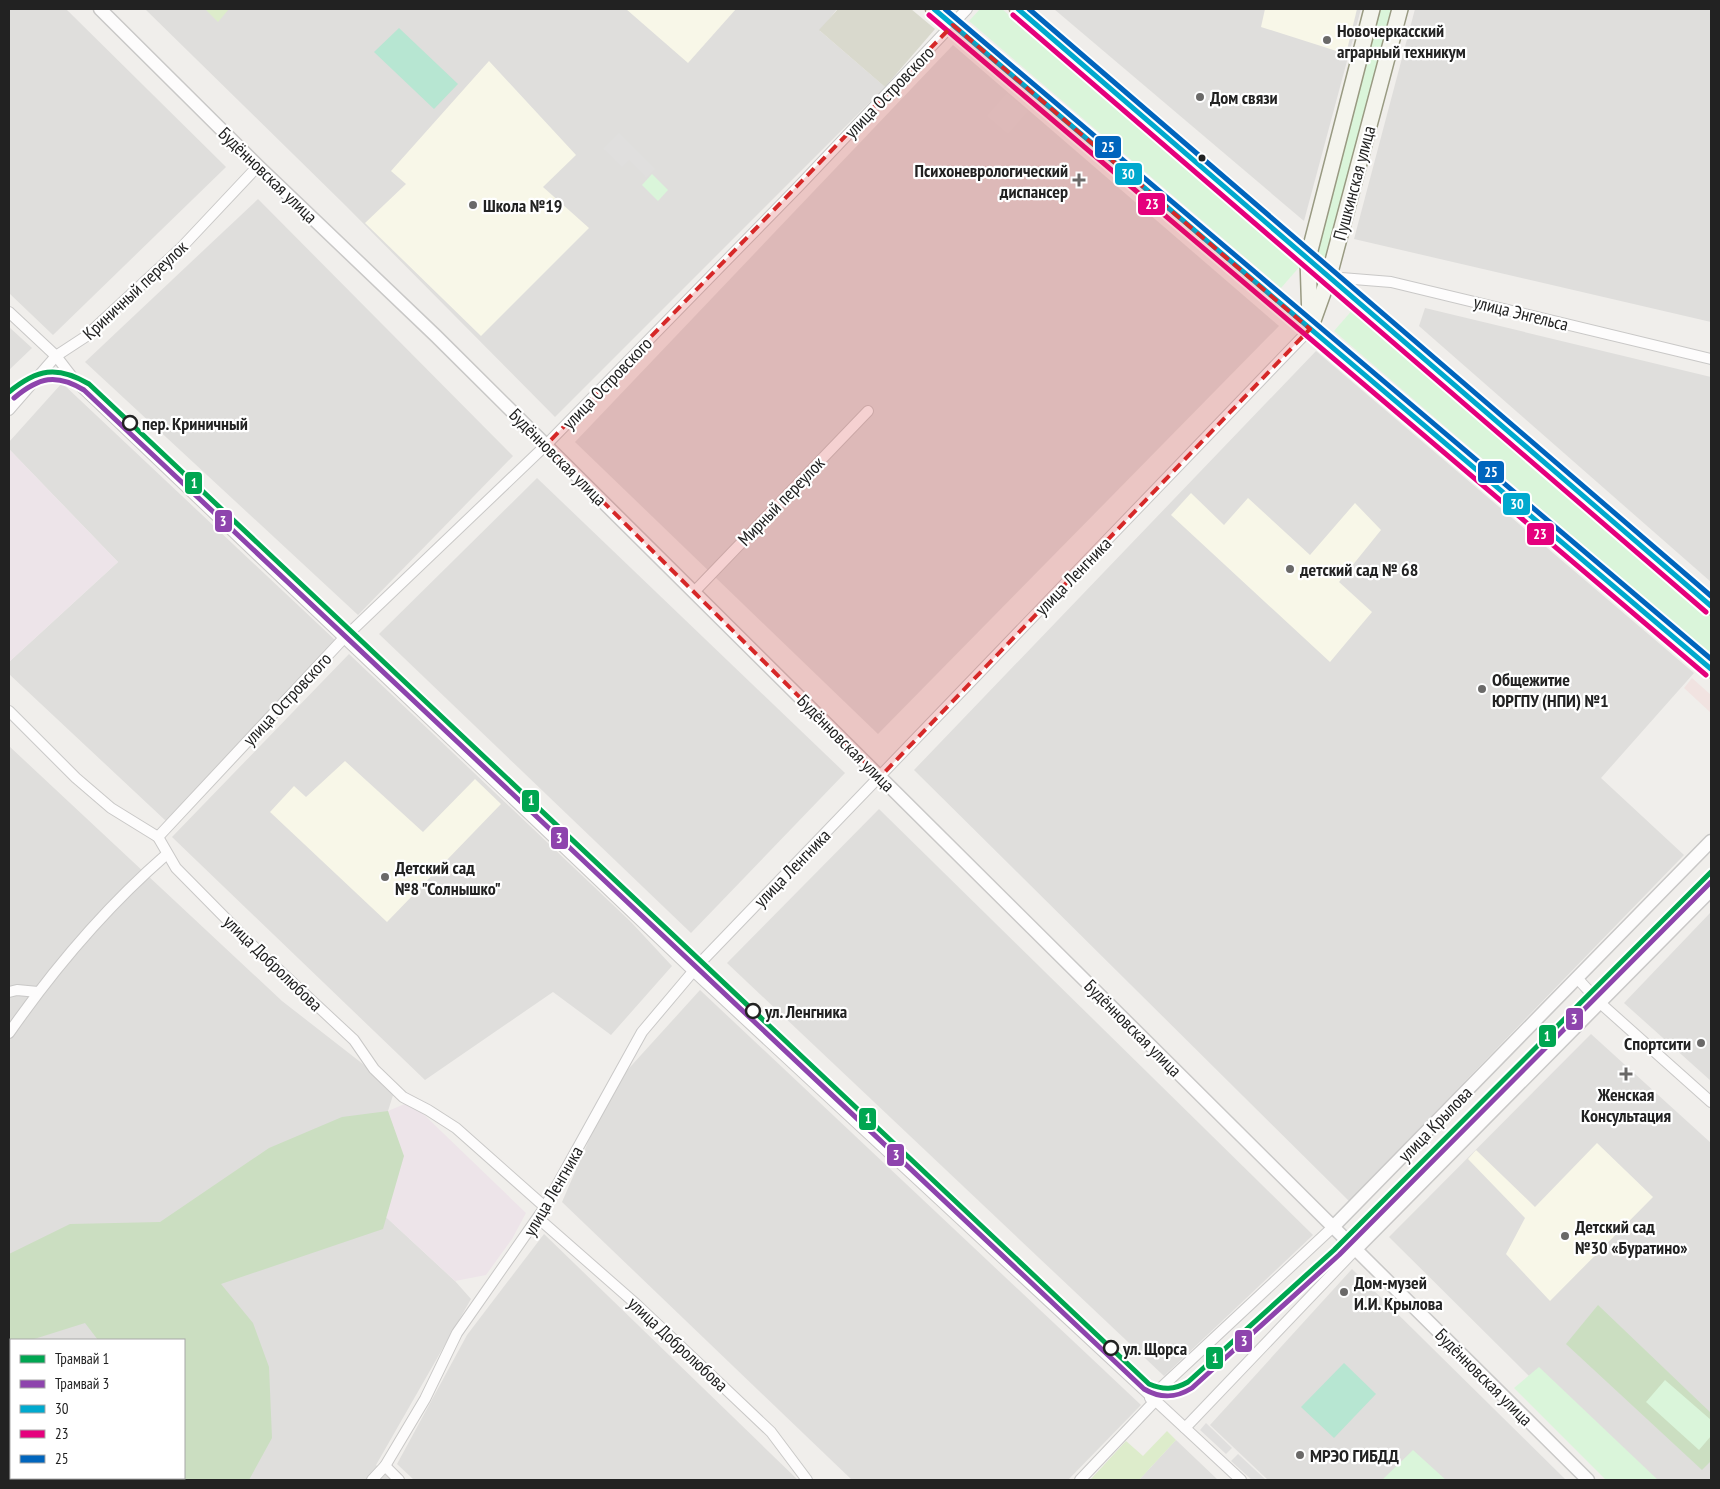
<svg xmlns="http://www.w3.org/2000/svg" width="1720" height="1489" viewBox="0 0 1720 1489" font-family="'PT Sans Narrow',sans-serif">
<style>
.residential{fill:#dfdedc;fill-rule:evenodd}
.commercial{fill:#f1e3e1}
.industrial{fill:#ede4e9}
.education{fill:#f8f7e8}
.construction{fill:#d9d9cd}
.grass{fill:#ddeccb}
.forest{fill:#cbdec1}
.park{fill:#daf5da}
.pitch{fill:#b7e6d2}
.parking{fill:#e0dfde}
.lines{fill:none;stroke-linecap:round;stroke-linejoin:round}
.minor-casing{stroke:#c9c8c7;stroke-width:12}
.tertiary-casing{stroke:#c9c8c7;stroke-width:15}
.secondary-casing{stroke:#999a82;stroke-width:18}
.primary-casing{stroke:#a79c86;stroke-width:19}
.minor{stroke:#fdfcfc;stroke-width:10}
.tertiary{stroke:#fdfcfc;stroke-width:12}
.secondary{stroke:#f4f4ed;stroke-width:15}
.primary{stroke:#f3ede7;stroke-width:16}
.bus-1-casing{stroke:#fff;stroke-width:9}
.bus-2-casing{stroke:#fff;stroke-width:9}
.bus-3-casing{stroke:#fff;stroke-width:9}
.bus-1{stroke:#00a9ce;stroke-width:5}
.bus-2{stroke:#e5007d;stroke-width:5}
.bus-3{stroke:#0065bd;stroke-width:5}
.tram-1-casing{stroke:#fff;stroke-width:9}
.tram-2-casing{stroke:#fff;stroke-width:9}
.tram-1{stroke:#00a651;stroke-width:5}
.tram-2{stroke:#8e44ad;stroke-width:5}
.marked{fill:#d62828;fill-opacity:0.2;stroke:#d62828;stroke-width:4;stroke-dasharray:10 6;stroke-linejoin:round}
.poi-dot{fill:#6a6968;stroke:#fff;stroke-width:2}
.bus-dot{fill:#222;stroke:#fff;stroke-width:2}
.stop-dot{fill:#fff;stroke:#222;stroke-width:2.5}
.labels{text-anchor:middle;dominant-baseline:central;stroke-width:4.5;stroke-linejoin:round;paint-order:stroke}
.poi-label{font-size:18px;font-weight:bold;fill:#222;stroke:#fff;text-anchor:start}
.street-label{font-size:18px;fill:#222;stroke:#fff}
.stop-label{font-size:18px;font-weight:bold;fill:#222;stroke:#fff;text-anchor:start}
.line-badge{stroke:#fff;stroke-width:2}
.badge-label{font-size:14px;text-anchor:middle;font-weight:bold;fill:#fff}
</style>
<rect width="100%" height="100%" fill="#f0eeeb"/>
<!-- residential -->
<g class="residential">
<path d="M9 9H66L226 167 53 335 9 293Z"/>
<path d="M145 9H837L820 31 885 87 555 417 346 206Z"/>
<path d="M1054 9H1361L1304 221Z"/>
<path d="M1415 9H1711V322L1354 239Z"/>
<path d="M953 45 1279 326 878 734 575 442Z"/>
<path d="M258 199 513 456 358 615 85 362Z"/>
<path d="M1425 308 1711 377V582L1419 326Z"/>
<path d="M9 327 32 348 9 370Z"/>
<path d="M1316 351 1694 673 1601 778 1684 855 1349 1201 914 770Z"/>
<path d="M62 383 335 640 166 821 9 674V662L118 562 9 449V442Z"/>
<path d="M537 478 845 773 691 933 379 634Z"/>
<path d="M349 654 631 922 672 966 611 1035 553 992 425 1080 172 837Z"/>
<path d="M9 746 282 1001 395 1089 388 1111 404 1156 386 1217 455 1281 471 1299 376 1465 391 1480H9ZM11 1340H184V1478H11Z"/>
<path d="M879 809 1313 1235 1164 1376 727 963Z"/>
<path d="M1711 912V1081L1624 1003Z"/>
<path d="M700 990 1141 1405 1068 1480H852L562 1202 612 1087Z"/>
<path d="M1591 1034 1711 1143V1480H1634L1389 1237Z"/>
<path d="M544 1234 798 1480H414L397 1464 467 1335Z"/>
<path d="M1352 1269 1566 1480H1268L1210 1425Z"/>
<path d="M1176 1440 1218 1480H1139Z"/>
</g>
<!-- commercial -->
<path class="commercial" d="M1692 678 1711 695V713L1684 688Z"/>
<!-- industrial -->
<g class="industrial">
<path d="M9 449 118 562 9 662Z"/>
<path d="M407 1103 415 1106 526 1213 512 1239 486 1275 455 1281 386 1217 403 1156 388 1111Z"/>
</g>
<!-- education -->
<g class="education">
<path d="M626 9H736L688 63Z"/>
<path d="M1265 9H1357L1346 54 1261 27Z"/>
<path d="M489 61 576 155 543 187 589 228 481 336 365 223 406 184 391 171Z"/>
<path d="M1191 493 1224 525 1248 498 1310 555 1355 503 1381 530 1339 582 1372 612 1330 662 1171 515Z"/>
<path d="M345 761 423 832 475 779 501 804 387 922 270 812 294 786 306 797Z"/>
<path d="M1597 1143 1653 1197 1550 1301 1506 1254 1525 1218 1468 1159 1476 1150 1535 1207Z"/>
</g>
<!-- construction -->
<path class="construction" d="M838 9H911L935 29 885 87 819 30Z"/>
<!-- grass -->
<g class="grass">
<path d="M205 9H229L218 22Z"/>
<path d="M1167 1431 1176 1440 1139 1480H1090L1126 1441 1143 1456Z"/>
</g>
<!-- forest -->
<g class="forest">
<path d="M388 1111 404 1156 383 1229 221 1284 253 1323 269 1367 272 1438 249 1480H127V1478H184V1340H98L85 1323 31 1340H11V1352L9 1354V1254L70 1224 160 1222 269 1148 342 1117Z"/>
<path d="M1598 1305 1711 1413V1461L1702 1470 1566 1344Z"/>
</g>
<!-- park -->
<g class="park">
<path d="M980 9H1002L1301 265 1281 288 969 21Z"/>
<path d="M1376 9H1393L1329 260 1314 256Z"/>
<path d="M652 174 668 190 658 201 642 185Z"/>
<path d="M1354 308 1711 613V655L1334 331Z"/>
<path d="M1539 1367 1658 1480H1606L1514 1388Z"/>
<path d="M1665 1380 1711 1420V1436L1699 1450 1646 1402Z"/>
<path d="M1413 1450 1446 1480H1382Z"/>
</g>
<!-- pitch -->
<g class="pitch">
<path d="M399 28 458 84 434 109 374 52Z"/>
<path d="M1344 1363 1376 1394 1334 1438 1301 1407Z"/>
</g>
<!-- parking -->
<g class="parking">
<path d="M1007 93 1028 111 1008 134 987 116Z"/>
<path d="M619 133 655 169 646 178 629 160 622 167 603 149Z"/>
<path d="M1206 1423 1232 1448 1226 1454 1200 1430Z"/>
<path d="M1238 1454 1266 1480H1252L1231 1461Z"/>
</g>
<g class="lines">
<defs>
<g id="minor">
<path d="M1329 277 1391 282 1711 359"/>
<path d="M9 312 56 356 76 382 693 971 1241 1480"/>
<path d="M9 410 56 356 85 337 180 249 258 166"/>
<path d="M694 592 868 411"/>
<path d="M9 711 76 778 111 808 158 837 176 868 249 942 354 1040 374 1069 403 1097 428 1110 456 1128 545 1207"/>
<path d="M158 837 344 638 546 445 799 186 967 9"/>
<path d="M1577 978 1599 1002 1711 1102"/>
<path d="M9 992 17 990 38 992"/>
<path d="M9 1033C55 967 106 907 167 854"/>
<path d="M538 1218 636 1304 771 1432 807 1480"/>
<path d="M1150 1398 1333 1227"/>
<path d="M9 1400 11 1401"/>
<path d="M1185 1428 1355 1250"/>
<path d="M385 1466 399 1480"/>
<path d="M53 1478 54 1480"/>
<path d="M372 1480 385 1466 425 1399 457 1333 545 1207 642 1032 701 962 1310 329"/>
<path d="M1080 1480 1154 1402"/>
</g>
<g id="tertiary">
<path d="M100 9 258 166 436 336 1588 1480"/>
<path d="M1333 1227 1711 841"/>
<path d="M1355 1250 1711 890"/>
</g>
<g id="secondary">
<path d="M1310 320 1308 258 1372 9"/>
<path d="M1310 329 1329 276 1400 9"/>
</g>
<g id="primary">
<path d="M934 9 1711 669"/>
<path d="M1018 9 1711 606"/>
</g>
</defs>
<!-- minor casing -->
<use href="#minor" class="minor-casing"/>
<!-- tertiary casing -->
<use href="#tertiary" class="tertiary-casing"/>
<!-- secondary casing -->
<use href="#secondary" class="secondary-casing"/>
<!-- primary casing -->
<use href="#primary" class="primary-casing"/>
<!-- minor -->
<use href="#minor" class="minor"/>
<!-- tertiary -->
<use href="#tertiary" class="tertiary"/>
<!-- secondary -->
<use href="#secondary" class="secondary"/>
<!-- primary -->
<use href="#primary" class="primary"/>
<defs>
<g id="bus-1">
<path d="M934 9 1711 669"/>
<path d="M1018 9 1711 606"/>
</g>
<g id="bus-2">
<path d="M929 15 1706 675"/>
<path d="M1013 15 1706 612"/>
</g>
<g id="bus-3">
<path d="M945 9 1711 659"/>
<path d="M1029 9 1711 596"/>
</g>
</defs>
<!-- bus-1 casing -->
<use href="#bus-1" class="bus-1-casing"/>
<!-- bus-2 casing -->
<use href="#bus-2" class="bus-2-casing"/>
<!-- bus-3 casing -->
<use href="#bus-3" class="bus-3-casing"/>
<!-- bus-1 -->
<use href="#bus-1" class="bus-1"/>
<!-- bus-2 -->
<use href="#bus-2" class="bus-2"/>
<!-- bus-3 -->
<use href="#bus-3" class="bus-3"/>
<defs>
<path id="tram-1" d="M9 392C37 369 57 365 89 384L1149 1384C1163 1390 1174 1390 1188 1382L1334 1250 1711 872"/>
<path id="tram-2" d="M14 398C39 377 56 373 84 390L1144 1389C1161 1399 1176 1398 1192 1388L1339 1255 1711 882"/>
</defs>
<!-- tram-1 casing -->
<use href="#tram-1" class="tram-1-casing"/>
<!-- tram-2 casing -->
<use href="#tram-2" class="tram-2-casing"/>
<!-- tram-1 -->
<use href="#tram-1" class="tram-1"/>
<!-- tram-2 -->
<use href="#tram-2" class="tram-2"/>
</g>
<!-- marked area -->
<path class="marked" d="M953 25 1310 329 880 777 546 445Z"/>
<!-- markers -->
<g class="poi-dot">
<circle cx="1327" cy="40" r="5"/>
<circle cx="1200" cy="97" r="5"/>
<path d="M1076.5 172.5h5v5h5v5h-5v5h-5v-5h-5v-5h5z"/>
<circle cx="473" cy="205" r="5"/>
<circle cx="1290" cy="569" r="5"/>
<circle cx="1482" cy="689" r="5"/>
<circle cx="385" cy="877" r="5"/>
<circle cx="1701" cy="1043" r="5"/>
<path d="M1623.5 1066.5h5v5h5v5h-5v5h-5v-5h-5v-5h5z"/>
<circle cx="1565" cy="1236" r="5"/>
<circle cx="1344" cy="1292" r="5"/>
<circle cx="1300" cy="1455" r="5"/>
</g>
<circle class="bus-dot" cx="1202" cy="158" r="4.5"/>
<g class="stop-dot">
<circle cx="130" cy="423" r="7"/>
<circle cx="753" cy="1011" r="7"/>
<circle cx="1111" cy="1348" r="7"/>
</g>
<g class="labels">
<!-- poi labels -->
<g class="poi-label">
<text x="1337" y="30">Новочеркасский<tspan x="1337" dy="21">аграрный техникум</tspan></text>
<text x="1210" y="97">Дом связи</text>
<text x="1068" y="170" text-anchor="end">Психоневрологический<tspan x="1068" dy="21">диспансер</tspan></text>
<text x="483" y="205">Школа №19</text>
<text x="1300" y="569">детский сад № 68</text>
<text x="1492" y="679">Общежитие<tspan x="1492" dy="21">ЮРГПУ (НПИ) №1</tspan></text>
<text x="395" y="867">Детский сад<tspan x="395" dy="21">№8 "Солнышко"</tspan></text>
<text x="1691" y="1043" text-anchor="end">Спортсити</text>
<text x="1626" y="1094" text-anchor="middle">Женская<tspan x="1626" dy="21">Консультация</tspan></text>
<text x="1575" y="1226">Детский сад<tspan x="1575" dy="21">№30 «Буратино»</tspan></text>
<text x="1354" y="1282">Дом-музей<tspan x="1354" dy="21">И.И. Крылова</tspan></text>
<text x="1310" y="1455">МРЭО ГИБДД</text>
</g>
<!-- street labels -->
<g class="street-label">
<text transform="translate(889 92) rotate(-46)">улица Островского</text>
<text transform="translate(268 175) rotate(44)">Будённовская улица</text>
<text transform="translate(1354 183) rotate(-75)">Пушкинская улица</text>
<text transform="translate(135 290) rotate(-43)">Криничный переулок</text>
<text transform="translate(1521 313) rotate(14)">улица Энгельса</text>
<text transform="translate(607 383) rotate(-46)">улица Островского</text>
<text transform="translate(558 457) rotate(45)">Будённовская улица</text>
<text transform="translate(781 501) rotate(-46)">Мирный переулок</text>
<text transform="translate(1073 576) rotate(-46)">улица Ленгника</text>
<text transform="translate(287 699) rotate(-47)">улица Островского</text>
<text transform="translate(846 743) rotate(45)">Будённовская улица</text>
<text transform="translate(792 868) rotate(-46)">улица Ленгника</text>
<text transform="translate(273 963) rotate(44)">улица Добролюбова</text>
<text transform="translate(1133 1028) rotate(45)">Будённовская улица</text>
<text transform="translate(1435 1124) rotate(-46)">улица Крылова</text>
<text transform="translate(553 1191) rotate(-60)">улица Ленгника</text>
<text transform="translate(678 1344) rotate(43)">улица Добролюбова</text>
<text transform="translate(1484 1377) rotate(45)">Будённовская улица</text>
</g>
<!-- stop labels -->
<g class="stop-label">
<text x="142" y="423">пер. Криничный</text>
<text x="765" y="1011">ул. Ленгника</text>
<text x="1123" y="1348">ул. Щорса</text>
</g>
</g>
<g class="line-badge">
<rect x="1094" y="135" width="28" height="24" rx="5" fill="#0065bd"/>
<rect x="1114" y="162" width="29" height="24" rx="5" fill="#00a9ce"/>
<rect x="1137" y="192" width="29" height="24" rx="5" fill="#e5007d"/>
<rect x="1477" y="460" width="28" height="24" rx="5" fill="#0065bd"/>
<rect x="184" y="471" width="19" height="24" rx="5" fill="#00a651"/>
<rect x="1502" y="492" width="29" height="24" rx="5" fill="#00a9ce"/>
<rect x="214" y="509" width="19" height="24" rx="5" fill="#8e44ad"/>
<rect x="1526" y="522" width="29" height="24" rx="5" fill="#e5007d"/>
<rect x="521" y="789" width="19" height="24" rx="5" fill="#00a651"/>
<rect x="550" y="826" width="19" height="24" rx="5" fill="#8e44ad"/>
<rect x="1565" y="1007" width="19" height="24" rx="5" fill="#8e44ad"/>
<rect x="1538" y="1024" width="19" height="24" rx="5" fill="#00a651"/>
<rect x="858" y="1107" width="19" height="24" rx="5" fill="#00a651"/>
<rect x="886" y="1143" width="19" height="24" rx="5" fill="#8e44ad"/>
<rect x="1234" y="1329" width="19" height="24" rx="5" fill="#8e44ad"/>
<rect x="1205" y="1346" width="19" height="24" rx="5" fill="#00a651"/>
</g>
<g class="badge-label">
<text x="1108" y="152">25</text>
<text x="1128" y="179">30</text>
<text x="1152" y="209">23</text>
<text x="1491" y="477">25</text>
<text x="194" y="488">1</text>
<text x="1517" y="509">30</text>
<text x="223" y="526">3</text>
<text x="1540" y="539">23</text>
<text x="531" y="805">1</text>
<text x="559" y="843">3</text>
<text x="1574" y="1024">3</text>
<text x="1547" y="1041">1</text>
<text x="868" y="1123">1</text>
<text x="896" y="1160">3</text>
<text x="1244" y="1346">3</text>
<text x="1215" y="1363">1</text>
</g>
<!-- border -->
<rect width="1720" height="1489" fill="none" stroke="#222222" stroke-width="20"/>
<!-- legend -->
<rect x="10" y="1339" width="175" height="140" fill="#ffffff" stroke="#a7a7a7"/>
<rect x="20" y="1355" width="25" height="8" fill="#00a651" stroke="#a7a7a7"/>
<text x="55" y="1364" font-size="15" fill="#222222">Трамвай 1</text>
<rect x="20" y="1380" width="25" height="8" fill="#8e44ad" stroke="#a7a7a7"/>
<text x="55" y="1389" font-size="15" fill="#222222">Трамвай 3</text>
<rect x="20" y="1405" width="25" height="8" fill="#00a9ce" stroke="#a7a7a7"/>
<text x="55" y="1414" font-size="15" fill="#222222">30</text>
<rect x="20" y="1430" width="25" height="8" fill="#e5007d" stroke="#a7a7a7"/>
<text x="55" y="1439" font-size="15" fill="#222222">23</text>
<rect x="20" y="1455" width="25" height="8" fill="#0065bd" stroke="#a7a7a7"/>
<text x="55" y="1464" font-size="15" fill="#222222">25</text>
</svg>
